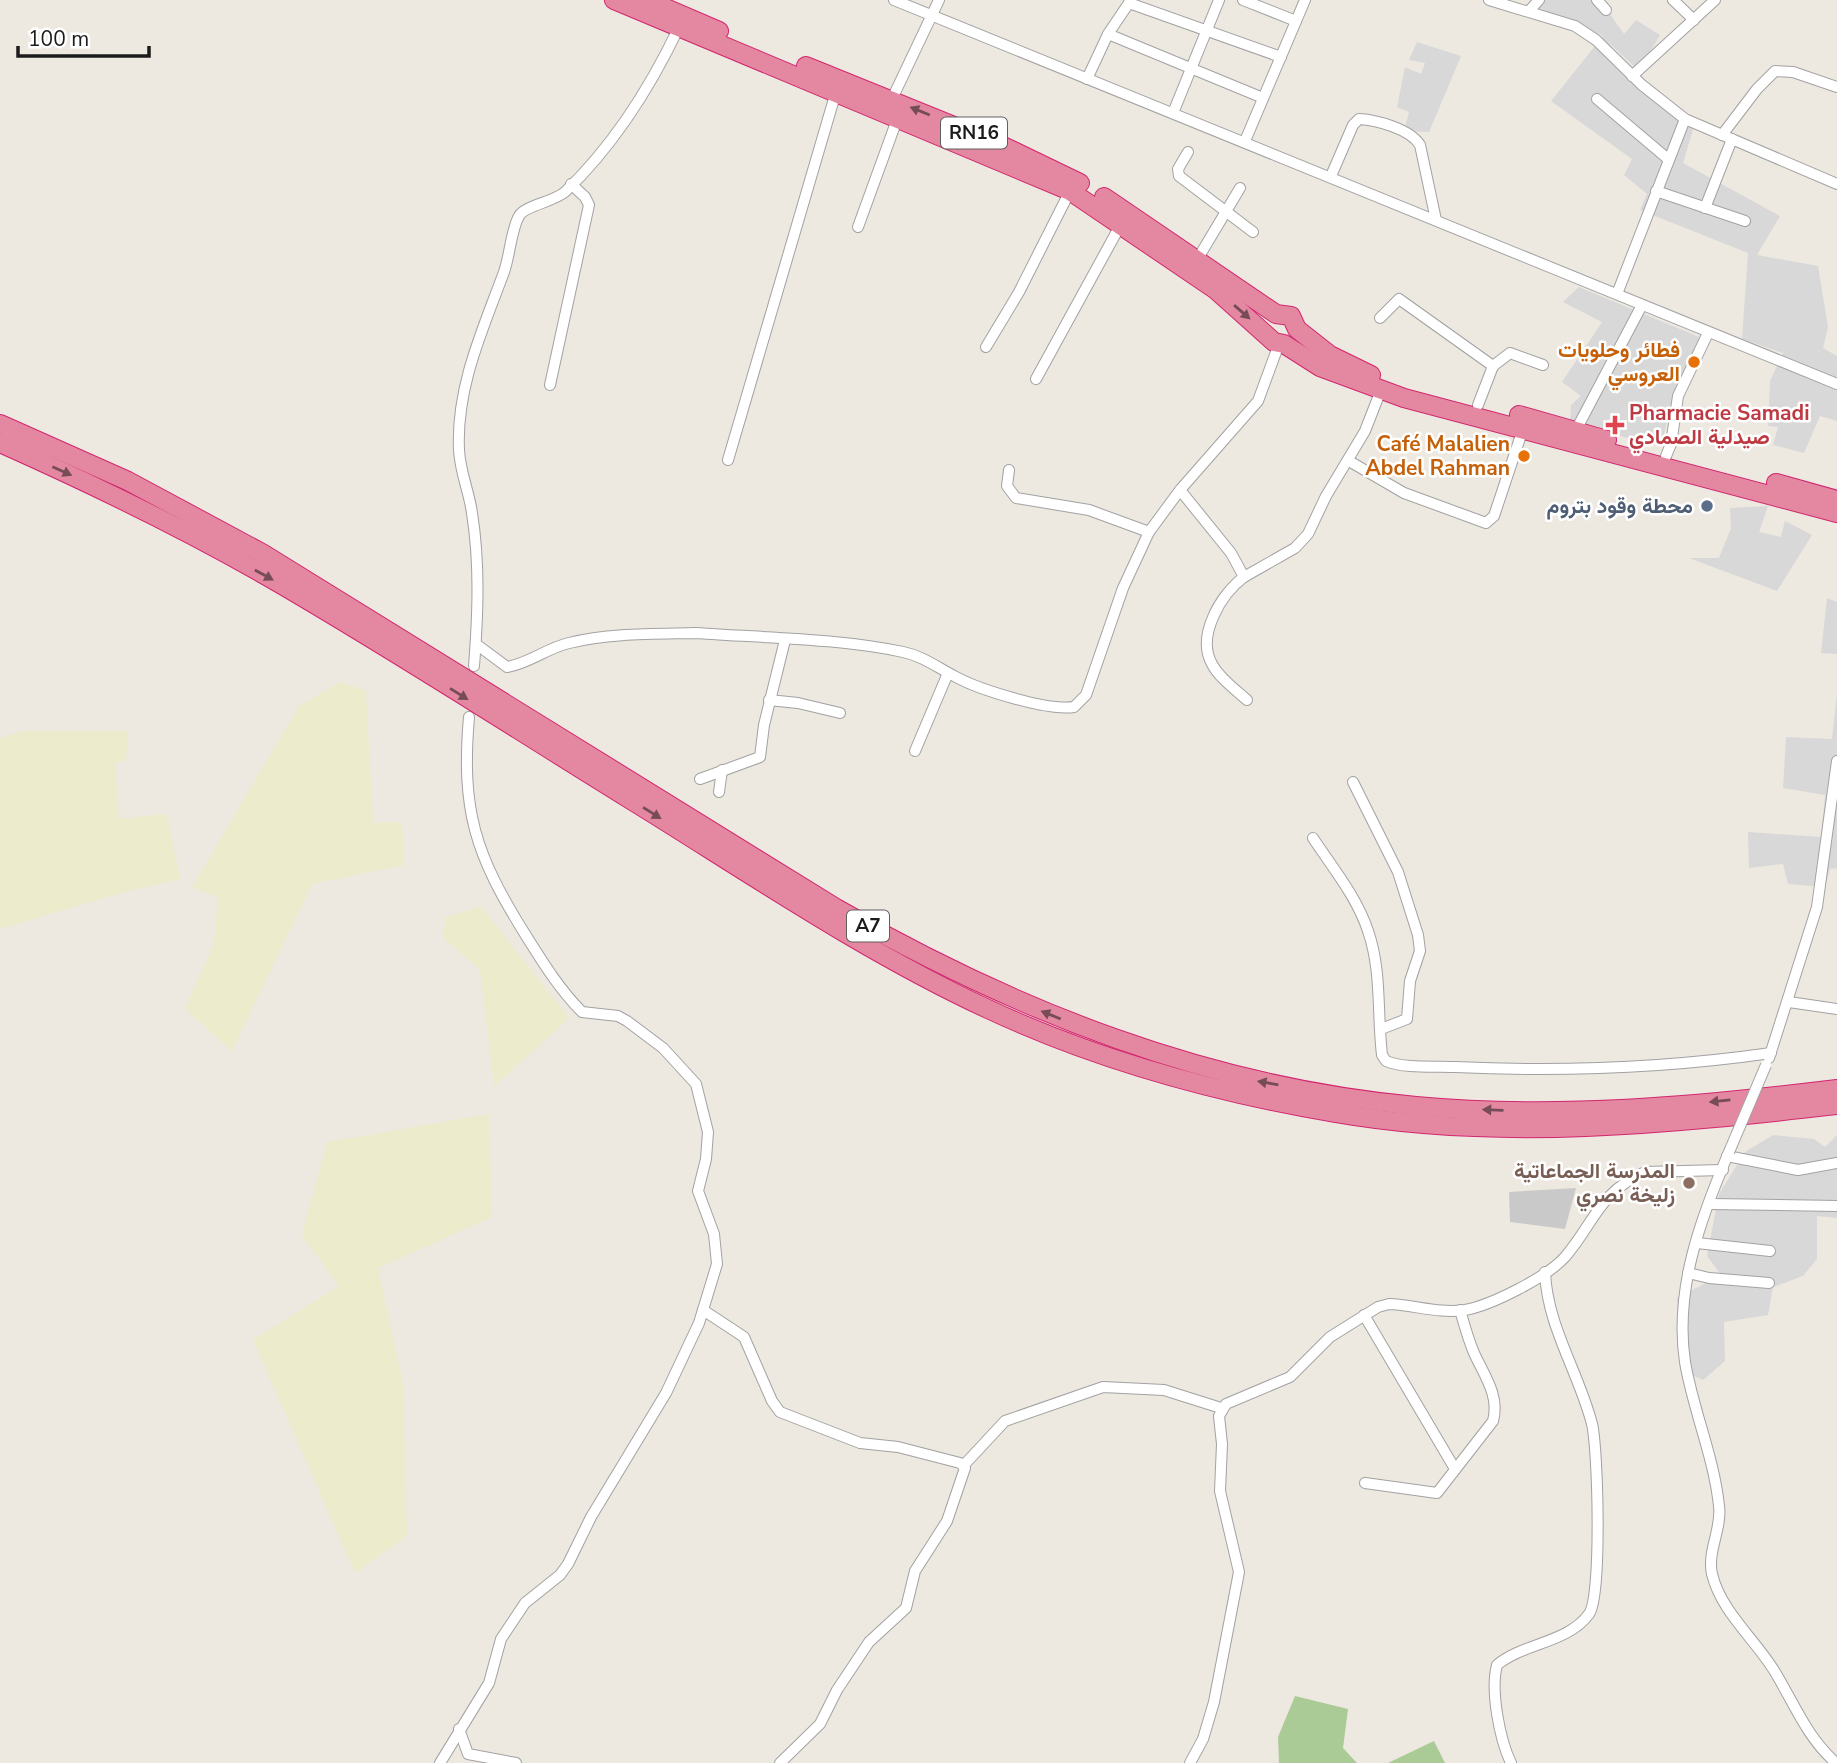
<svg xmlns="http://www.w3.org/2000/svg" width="1837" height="1763" viewBox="0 0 1837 1763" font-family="'Nunito Sans',Vazirmatn,sans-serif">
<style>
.residential{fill:#d9d8d8}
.religious{fill:#c9c9c9}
.farmland{fill:#ecebcb}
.forest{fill:#aacb96}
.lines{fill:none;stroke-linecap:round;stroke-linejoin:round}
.street-casing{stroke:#a2a2a2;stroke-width:12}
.highway-casing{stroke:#d2266f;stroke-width:20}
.street{stroke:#fff;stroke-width:10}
.highway{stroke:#e488a1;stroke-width:18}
.street-bridge-casing{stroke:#a2a2a2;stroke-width:12;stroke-linecap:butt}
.street-bridge{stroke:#fff;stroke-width:10}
.oneway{fill:#754c57}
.food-dot{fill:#e8710a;stroke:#fff;stroke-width:2.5}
.health-dot{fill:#e0444e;stroke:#fff;stroke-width:2.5}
.service-dot{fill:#5c6f8a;stroke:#fff;stroke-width:2.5}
.education-dot{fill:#8d6e63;stroke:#fff;stroke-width:2.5}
.labels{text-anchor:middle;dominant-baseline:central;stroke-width:5;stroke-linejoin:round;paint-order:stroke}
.shield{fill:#fff;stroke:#5f5f5f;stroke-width:2}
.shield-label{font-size:19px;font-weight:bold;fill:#1b1b1b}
.food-label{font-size:21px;font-weight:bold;fill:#c56008;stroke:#fff;text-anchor:end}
.health-label{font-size:21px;font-weight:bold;fill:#be3a42;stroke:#fff;text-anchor:start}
.service-label{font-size:21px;font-weight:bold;fill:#4e5e75;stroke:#fff;text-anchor:end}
.education-label{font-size:21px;font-weight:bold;fill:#785e54;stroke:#fff;text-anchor:end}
</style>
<rect width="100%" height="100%" fill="#ede8e0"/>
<!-- residential -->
<g class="residential">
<path d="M1541 0H1600L1624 34 1636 20 1660 35 1639 71 1608 42 1632 73 1695 123 1683 163 1780 216 1757 255 1818 266 1828 327 1823 348 1837 356V421L1820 416 1804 453 1773 445 1778 427 1768 426 1770 381 1783 353 1742 339 1748 253 1640 210 1647 194 1624 175 1632 159 1551 101 1603 36 1537 8Z"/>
<path d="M1417 42 1461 56 1429 132 1404 131 1409 112 1397 107 1405 67 1421 74 1425 63 1409 60Z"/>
<path d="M1579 287 1704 339 1671 406 1661 446 1570 424 1571 405 1581 396 1562 382 1602 322 1563 302Z"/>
<path d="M1768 506 1759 532 1781 537 1785 521 1812 535 1777 591 1689 558H1719L1731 528 1730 508Z"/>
<path d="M1827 598 1837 602V654L1821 653Z"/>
<path d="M1837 694V868L1830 869 1825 887 1788 884 1783 864 1749 868 1748 832 1821 837 1825 795 1783 788 1786 737 1832 739Z"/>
<path d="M1773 1135 1814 1139 1825 1147 1837 1135V1218L1817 1216V1259L1803 1276 1773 1287 1768 1315 1724 1322 1725 1361 1703 1380 1683 1371 1677 1298 1721 1275 1707 1256 1719 1194 1745 1152Z"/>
</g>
<!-- religious -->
<path class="religious" d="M1576 1188 1565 1229 1510 1222 1509 1192Z"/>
<!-- farmland -->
<g class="farmland">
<path d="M340 682 366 691 373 823 402 822 404 865 312 884 232 1051 185 1009 214 943 218 898 192 887 299 706Z"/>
<path d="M21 731H128L126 761 115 762 119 819 167 814 180 879 121 893 0 929V738Z"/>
<path d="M481 906 569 1018 494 1087 480 970 443 938 446 917Z"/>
<path d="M489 1114 492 1217 378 1268 403 1384 407 1536 355 1573 253 1340 339 1286 302 1235 327 1142Z"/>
</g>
<!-- forest -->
<g class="forest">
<path d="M1295 1696 1348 1709 1343 1748 1357 1763H1279L1278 1737Z"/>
<path d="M1434 1741 1445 1763H1388Z"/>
</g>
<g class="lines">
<defs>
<g id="street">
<path d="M894 0 1837 384"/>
<path d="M1243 0 1296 21"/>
<path d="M1489 0 1575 26 1596 40 1642 85 1685 119 1837 184"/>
<path d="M1597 0 1606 10"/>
<path d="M1673 0 1694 20"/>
<path d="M1129 3 1281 57"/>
<path d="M1529 11 1539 0"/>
<path d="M1108 34 1263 98"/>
<path d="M1632 76 1715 0"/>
<path d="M1087 79 1108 34 1131 0"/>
<path d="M892 99 939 0"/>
<path d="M1597 99 1668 159"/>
<path d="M1173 113 1219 0"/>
<path d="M1722 135 1757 89 1775 71 1793 72 1837 87"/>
<path d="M1245 141 1305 0"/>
<path d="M1188 152 1178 169 1179 176 1253 232"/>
<path d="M1331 176 1353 125 1359 119C1377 120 1410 129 1420 145L1436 220"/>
<path d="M1656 191 1745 221"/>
<path d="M1705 208 1732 139"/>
<path d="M858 227 898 117"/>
<path d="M1197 260 1240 188"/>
<path d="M1617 294 1685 119"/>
<path d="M1380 318 1399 299 1493 366 1478 405"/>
<path d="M986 347 1019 292 1070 191"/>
<path d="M1493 366 1510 353 1543 365"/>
<path d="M1036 379 1121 224"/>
<path d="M550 385 589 205 585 197 571 184"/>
<path d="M1576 430 1642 305"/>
<path d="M1666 456 1671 444 1678 396 1708 333"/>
<path d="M728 460 836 92"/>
<path d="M1349 461 1404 493 1486 523 1494 516 1523 429"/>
<path d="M1009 470 1007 486 1016 498 1089 510 1149 532"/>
<path d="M1180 490 1231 553 1244 577C1221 594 1196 636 1212 664 1219 678 1236 690 1247 700"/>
<path d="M1244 577 1295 548 1308 534 1326 496 1365 431 1381 390"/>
<path d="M476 644 507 667C530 663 547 648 569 643 609 633 655 634 696 633 763 638 838 638 903 652 923 656 938 668 956 677 980 690 1048 711 1074 707L1086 695 1123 588 1149 532 1180 490 1258 401 1279 344"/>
<path d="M474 666C478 614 480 564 472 513 469 491 460 472 459 450 456 387 483 329 504 272 510 255 511 230 519 216 524 206 553 202 565 192 613 146 651 86 679 27"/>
<path d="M769 700 798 703 840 713"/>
<path d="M915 751 948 673"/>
<path d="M700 779 760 757 764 725 785 640"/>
<path d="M1353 782 1398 872 1418 935 1420 951 1410 981 1407 1019 1381 1029"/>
<path d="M719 792 722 770"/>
<path d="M1313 838C1332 867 1357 897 1368 931 1382 971 1377 1014 1382 1055L1386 1061C1406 1069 1434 1066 1455 1067 1561 1072 1666 1068 1771 1053"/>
<path d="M1789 1002 1837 1009"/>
<path d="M1769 1058 1817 907 1837 761"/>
<path d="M1729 1152C1701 1217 1674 1290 1685 1362 1693 1410 1714 1457 1719 1506 1722 1529 1707 1551 1712 1574 1721 1612 1756 1640 1775 1672 1795 1705 1806 1736 1836 1763"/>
<path d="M1727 1156 1798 1170 1837 1163"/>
<path d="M1711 1204 1837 1206"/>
<path d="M1697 1243 1770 1251"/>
<path d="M1688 1273 1709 1278 1769 1283"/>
<path d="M703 1310 744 1337 772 1401 780 1412 860 1443 898 1447 960 1463 965 1468 947 1521 915 1571 906 1608 869 1642 837 1690 820 1724 780 1763"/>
<path d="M1364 1315 1455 1469"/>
<path d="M964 1465 1005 1421 1103 1387 1164 1390 1221 1408"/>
<path d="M1365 1483 1437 1493 1493 1421C1500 1396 1484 1375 1474 1353 1468 1339 1464 1324 1460 1310"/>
<path d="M459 1729 468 1754 516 1763"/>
<path d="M440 1763 489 1683 501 1639 525 1603 560 1575 568 1564 591 1517 666 1393 699 1323 717 1264 714 1234 698 1191 706 1159 708 1132 696 1084 663 1048 627 1021 618 1016 582 1012C559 989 542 961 525 934 475 854 461 811 469 717"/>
<path d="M1190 1763 1203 1739 1214 1702 1239 1572 1220 1491 1222 1444 1219 1416 1226 1404 1290 1377 1330 1337 1378 1307 1389 1304C1414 1305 1440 1314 1465 1310 1492 1305 1547 1277 1565 1257 1595 1222 1598 1193 1645 1172L1723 1170"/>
<path d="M1511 1763C1500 1740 1490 1691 1497 1665 1523 1643 1568 1643 1589 1614 1602 1596 1598 1449 1592 1424 1579 1373 1547 1326 1545 1272"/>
</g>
<g id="highway">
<path d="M614 0 1070 191 1216 290 1274 342 1284 344 1320 367 1404 398 1837 513"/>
<path d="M647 0 719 31"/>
<path d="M806 66 1001 145 1080 183"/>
<path d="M1104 197 1276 314 1291 316 1297 329 1330 355 1371 375"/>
<path d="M1519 415 1607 440"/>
<path d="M0 424 128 481 262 553 836 908C1016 1011 1208 1087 1416 1106 1557 1119 1697 1106 1837 1089"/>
<path d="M0 443C92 484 183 528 270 578 393 649 511 726 631 800 748 872 863 951 988 1009 1095 1059 1218 1093 1335 1113 1501 1142 1671 1124 1837 1105"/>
<path d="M1776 483 1837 500"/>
</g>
</defs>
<!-- street casing -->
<use href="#street" class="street-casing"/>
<!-- highway casing -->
<use href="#highway" class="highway-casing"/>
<!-- street -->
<use href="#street" class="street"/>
<!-- highway -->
<use href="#highway" class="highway"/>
<defs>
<path id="street-bridge" d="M1729 1152 1766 1065"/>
</defs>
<!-- street-bridge casing -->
<use href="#street-bridge" class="street-bridge-casing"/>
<!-- street-bridge -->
<use href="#street-bridge" class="street-bridge"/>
</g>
<!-- one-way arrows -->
<defs><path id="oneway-solid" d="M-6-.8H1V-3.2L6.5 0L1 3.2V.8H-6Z" transform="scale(1.75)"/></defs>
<g class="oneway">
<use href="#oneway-solid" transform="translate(920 111) rotate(-158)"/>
<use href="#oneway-solid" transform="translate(1242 312) rotate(41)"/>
<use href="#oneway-solid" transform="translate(62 471) rotate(24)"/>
<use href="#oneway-solid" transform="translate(264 575) rotate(29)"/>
<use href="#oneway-solid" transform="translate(459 694) rotate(32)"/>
<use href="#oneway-solid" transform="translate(652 813) rotate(32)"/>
<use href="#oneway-solid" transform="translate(1051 1015) rotate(-158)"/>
<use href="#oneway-solid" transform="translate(1268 1083) rotate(-170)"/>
<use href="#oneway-solid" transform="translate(1720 1101) rotate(174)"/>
<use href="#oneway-solid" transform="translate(1493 1110) rotate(-178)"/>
</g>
<!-- markers -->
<g class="food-dot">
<circle cx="1694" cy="362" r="7"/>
<circle cx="1524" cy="456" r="7"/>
</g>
<path class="health-dot" d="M1611.5 414.5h7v7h7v7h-7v7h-7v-7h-7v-7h7z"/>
<circle class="service-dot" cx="1707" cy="506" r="7"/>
<circle class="education-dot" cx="1689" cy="1183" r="7"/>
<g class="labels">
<!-- shield labels -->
<g class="shield">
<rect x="941" y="117.5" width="66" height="31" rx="5"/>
<rect x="847" y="910.5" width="42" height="31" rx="5"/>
</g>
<g class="shield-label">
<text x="974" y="133">RN16</text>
<text x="868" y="926">A7</text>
</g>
<!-- food labels -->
<g class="food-label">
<text x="1680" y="350">فطائر وحلويات<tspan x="1680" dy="24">العروسي</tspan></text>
<text x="1510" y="444">Café Malalien<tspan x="1510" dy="24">Abdel Rahman</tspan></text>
</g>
<!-- health labels -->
<g class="health-label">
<text x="1629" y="413">Pharmacie Samadi<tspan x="1629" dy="24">صيدلية الصمادي</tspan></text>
</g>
<!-- service labels -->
<g class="service-label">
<text x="1693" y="506">محطة وقود بتروم</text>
</g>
<!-- education labels -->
<g class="education-label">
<text x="1675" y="1171">المدرسة الجماعاتية<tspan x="1675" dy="24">زليخة نصري</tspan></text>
</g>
</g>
<!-- scale -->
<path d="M18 46v10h131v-10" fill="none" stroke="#1b1b1b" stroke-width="3.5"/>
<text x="28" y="46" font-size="21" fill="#1b1b1b" stroke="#ffffff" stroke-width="5" paint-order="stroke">100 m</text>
</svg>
